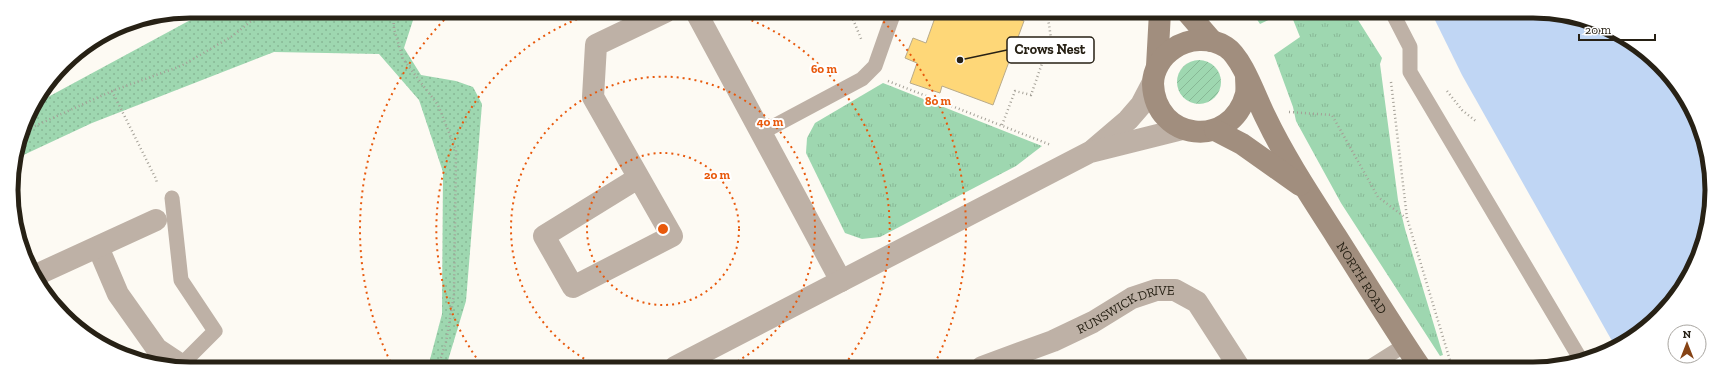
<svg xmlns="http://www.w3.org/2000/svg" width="1723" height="380" viewBox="0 0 1723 380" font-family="'Zilla Slab',serif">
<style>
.grass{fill:url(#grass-tufts)}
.park{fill:url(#park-dots)}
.garden{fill:url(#garden-furrows)}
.water{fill:#c0d6f4}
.building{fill:#fed778;stroke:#b8aa8a}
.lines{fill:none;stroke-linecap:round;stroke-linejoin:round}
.path{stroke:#a4a097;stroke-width:2.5;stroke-dasharray:1 3;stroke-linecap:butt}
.service{stroke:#beb1a6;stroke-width:15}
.minor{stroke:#beb1a6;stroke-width:22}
.secondary{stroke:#a18e7e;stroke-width:22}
.ring{fill:none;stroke:#e8590c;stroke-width:2;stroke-dasharray:2 4}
.labels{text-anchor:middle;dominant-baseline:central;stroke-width:4;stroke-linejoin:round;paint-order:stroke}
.street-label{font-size:13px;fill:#272115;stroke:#fff}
.rim{fill:none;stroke:#272115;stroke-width:5}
.centre{fill:#e8590c;stroke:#fff;stroke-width:2}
.ring-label{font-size:12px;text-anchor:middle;font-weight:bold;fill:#e8590c;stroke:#fff;stroke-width:4;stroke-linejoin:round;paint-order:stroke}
.leader{fill:none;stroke:#272115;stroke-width:1.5}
.callout-dot{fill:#272115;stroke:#fff;stroke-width:1.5}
.callout{fill:#fff;stroke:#272115;stroke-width:1.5}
.callout-label{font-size:14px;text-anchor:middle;font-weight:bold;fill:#272115}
</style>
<defs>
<pattern id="grass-tufts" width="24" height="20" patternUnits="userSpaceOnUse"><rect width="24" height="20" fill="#9ed7b0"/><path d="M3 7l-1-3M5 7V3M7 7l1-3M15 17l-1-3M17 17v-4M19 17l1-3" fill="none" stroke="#88b896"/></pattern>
<pattern id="park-dots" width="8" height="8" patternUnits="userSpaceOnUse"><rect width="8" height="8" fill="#9ed7b0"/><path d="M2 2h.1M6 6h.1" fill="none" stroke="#88b896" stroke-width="1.8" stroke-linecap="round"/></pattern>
<pattern id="garden-furrows" width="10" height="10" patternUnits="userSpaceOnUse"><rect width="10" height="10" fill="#9ed7b0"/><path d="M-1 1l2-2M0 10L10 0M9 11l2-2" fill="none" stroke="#88b896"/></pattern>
</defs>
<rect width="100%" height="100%" fill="#fdfaf3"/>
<!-- grass -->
<g class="grass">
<path d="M1252 12H1285L1260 24Z"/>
<path d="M1290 12H1353L1382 58 1380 64 1398 200 1405 229 1443 355 1440 356 1341 203 1296 121 1293 107 1274 55 1300 37Z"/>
<path d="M883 83 1042 146 1016 166 880 237 862 239 845 233 806 153 807 138 815 123Z"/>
</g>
<!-- park -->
<path class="park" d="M207 11H426L415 14 404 48 421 75 456 81 473 87 482 104 466 301 446 367H428L442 314 443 172 419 100 379 54 274 52 92 123 17 158 30 111 35 104Z"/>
<!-- garden -->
<circle class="garden" cx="1199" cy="82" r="22"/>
<!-- water -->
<path class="water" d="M1431 12 1557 13 1623 35 1675 81 1706 144 1710 214 1693 269 1659 317 1616 348 1462 75Z"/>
<!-- building -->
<g class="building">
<path d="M937 12H981L985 13 986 12H999L1024 21 993 105 942 86 940 93 910 83 917 63 905 58 913 38 926 43Z"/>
<path d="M1350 364 1352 367H1344Z"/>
</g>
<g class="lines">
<!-- path -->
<g class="path">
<path d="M393 11 394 29 403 59 438 105 456 150 454 295 446 342 438 367"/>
<path d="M850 12 862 41"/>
<path d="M1224 12 1231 21"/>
<path d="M888 81 1051 145"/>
<path d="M1391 82 1407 218 1452 367"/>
<path d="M112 91 156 179 157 183"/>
<path d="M1447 91 1462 110 1477 122"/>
<path d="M1289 112 1332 115 1378 197 1406 218"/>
<path d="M1002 125 1015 91 1031 95 1051 38 1047 12"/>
<path d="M24 131 112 91 181 66 231 37 264 11"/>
</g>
<!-- service -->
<g class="service">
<path d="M1392 12 1410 47V72L1581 360"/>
<path d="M761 133 862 79 875 66 894 12"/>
<path d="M172 198 181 280 215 331 181 365"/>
<path d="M1370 367 1405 345"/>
</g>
<!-- minor -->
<g class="minor">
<path d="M696 12 841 281"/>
<path d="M1094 149 1128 120 1141 105 1153 82"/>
<path d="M638 178 544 236 573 287 672 236 593 97 596 45 665 12"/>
<path d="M98 247 118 294 157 349 181 365 182 367"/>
<path d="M36 275 156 220"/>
<path d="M675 367 1090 152 1182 129"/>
<path id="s1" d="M982 367 1053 341 1093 322 1132 298 1156 290H1175L1197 302 1239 367"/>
</g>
<!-- secondary -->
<g class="secondary">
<path d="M1187 12 1212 41"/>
<path d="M1157 66 1160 12"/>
<path id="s2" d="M1246 75C1246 81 1247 89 1246 94 1231 150 1155 141 1153 84 1153 70 1162 56 1173 49 1188 38 1210 37 1226 47 1242 57 1256 98 1265 116 1285 158 1311 197 1336 236 1364 280 1391 324 1420 367"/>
<path d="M1215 130 1242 144 1300 185"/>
</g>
</g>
<!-- distance rings -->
<g class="ring">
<circle cx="663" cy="229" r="76"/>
<path d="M600 367A152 152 0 1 1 726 367"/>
<path d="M483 367A227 227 0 0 1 597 12M729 12A227 227 0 0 1 843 367"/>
<path d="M393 367A303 303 0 0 1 451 13M875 13A303 303 0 0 1 933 367"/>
</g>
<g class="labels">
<!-- street labels -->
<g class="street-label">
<text stroke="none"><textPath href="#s2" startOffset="524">NORTH ROAD</textPath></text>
<text stroke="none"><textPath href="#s1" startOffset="156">RUNSWICK DRIVE</textPath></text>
</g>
</g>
<!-- crop -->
<path d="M0 0H1723V380H0ZM190 18H1533A172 172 0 0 1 1705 190V190A172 172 0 0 1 1533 362H190A172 172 0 0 1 18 190V190A172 172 0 0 1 190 18Z" fill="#fff" fill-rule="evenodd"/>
<path class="rim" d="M190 18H1533A172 172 0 0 1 1705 190V190A172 172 0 0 1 1533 362H190A172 172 0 0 1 18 190V190A172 172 0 0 1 190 18Z"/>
<circle cx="663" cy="229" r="6" class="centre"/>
<g class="ring-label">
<text x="824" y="73">60 m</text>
<text x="938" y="105">80 m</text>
<text x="770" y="126">40 m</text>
<text x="717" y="179">20 m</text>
</g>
<!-- callouts -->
<path class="leader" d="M960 60L1007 50"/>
<circle class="callout-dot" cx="960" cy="60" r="4"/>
<rect class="callout" x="1007" y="37" width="87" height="26" rx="4"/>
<g class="callout-label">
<text x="1050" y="54">Crows Nest</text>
</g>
<!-- north arrow -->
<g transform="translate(1687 344)"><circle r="19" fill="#ffffff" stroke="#a9a6a1"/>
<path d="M0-3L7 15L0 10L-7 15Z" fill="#864315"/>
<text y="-6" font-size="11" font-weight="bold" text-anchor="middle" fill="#272115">N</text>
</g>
<!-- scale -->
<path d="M1579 34v6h76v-6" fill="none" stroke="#272115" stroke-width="2"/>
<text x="1585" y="34" font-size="12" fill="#272115" stroke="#ffffff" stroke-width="3" paint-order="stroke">20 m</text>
</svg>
